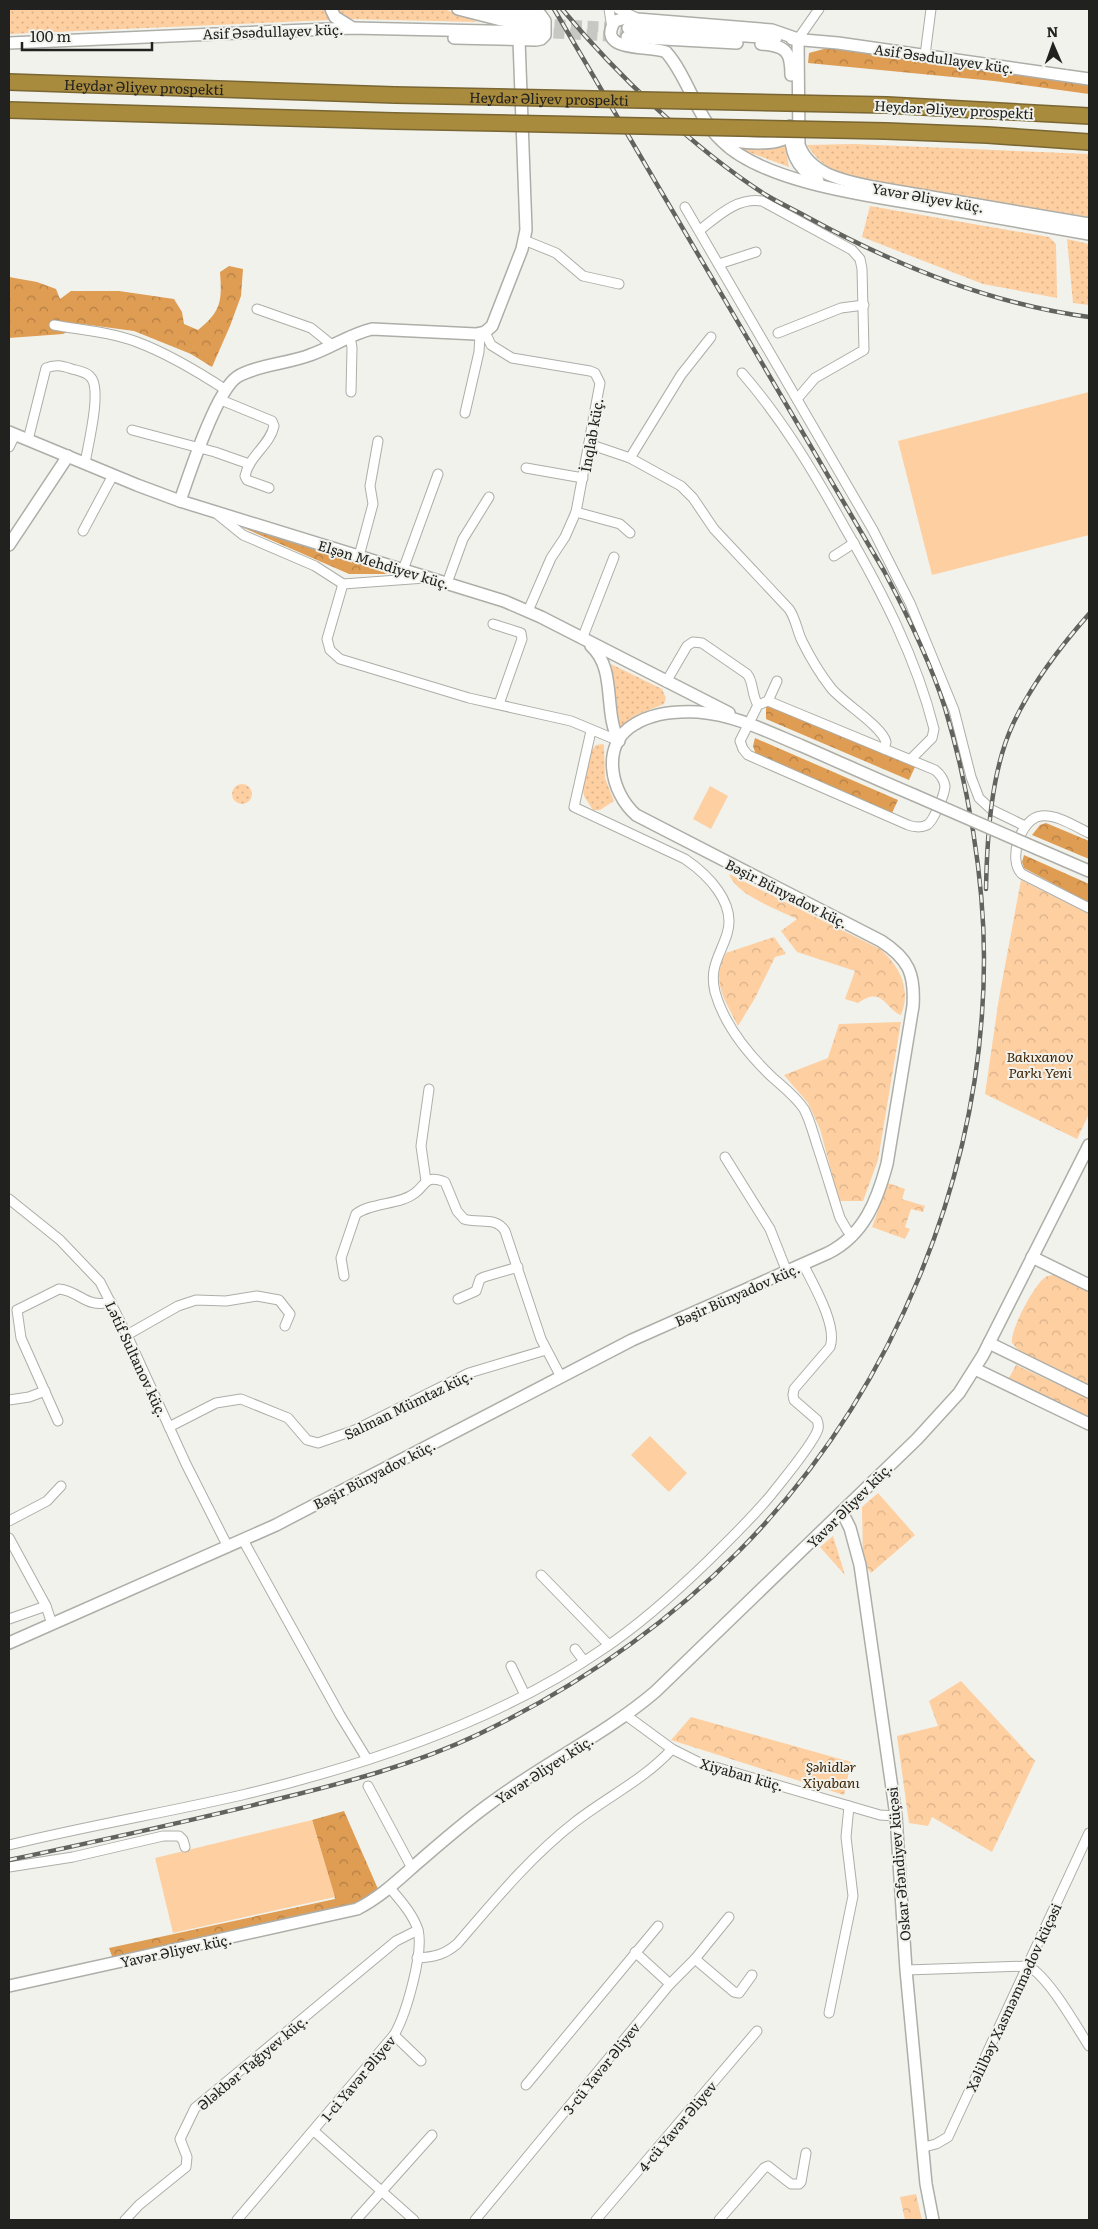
<svg xmlns="http://www.w3.org/2000/svg" width="1098" height="2229" viewBox="0 0 1098 2229" font-family="Literata,serif">
<style>
.grass{fill:url(#grass-dots)}
.forest{fill:url(#forest-crowns)}
.park{fill:url(#park-crowns)}
.pitch{fill:#fecfa1}
.lines{fill:none;stroke-linecap:round;stroke-linejoin:round}
.secondary-tunnel{stroke:#c7c8c3;stroke-width:11;stroke-dasharray:11 5.5;stroke-linecap:butt}
.street-casing{stroke:#adaea8;stroke-width:11}
.secondary-casing{stroke:#adaea8;stroke-width:14}
.highway-casing{stroke:#796633;stroke-width:18}
.street{stroke:#fff;stroke-width:9}
.secondary{stroke:#fff;stroke-width:11}
.highway{stroke:#a98b3e;stroke-width:15}
.rail-casing{stroke:#62635f;stroke-width:4.5}
.rail{stroke:#f1f2ec;stroke-width:2.5;stroke-dasharray:8;stroke-linecap:butt}
.secondary-bridge-casing{stroke:#adaea8;stroke-width:14;stroke-linecap:butt}
.highway-bridge-casing{stroke:#796633;stroke-width:18;stroke-linecap:butt}
.secondary-bridge{stroke:#fff;stroke-width:11}
.highway-bridge{stroke:#a98b3e;stroke-width:15}
.labels{text-anchor:middle;dominant-baseline:central;stroke-width:4;stroke-linejoin:round;paint-order:stroke}
.street-label{font-size:14px;fill:#21211f;stroke:#f1f2ec}
.park-label{font-size:14px;font-style:italic;fill:#3f2404;stroke:#f1f2ec}
</style>
<defs>
<pattern id="grass-dots" width="8" height="8" patternUnits="userSpaceOnUse" patternTransform="scale(1.25)"><rect width="8" height="8" fill="#fecfa1"/><path d="M2 2h.1M6 6h.1" fill="none" stroke="#d9b18a" stroke-width="1.8" stroke-linecap="round"/></pattern>
<pattern id="forest-crowns" width="20" height="18" patternUnits="userSpaceOnUse" patternTransform="scale(1.25)"><rect width="20" height="18" fill="#df9c53"/><path d="M2 6a3 3 0 1 1 6 0M12 15a3 3 0 1 1 6 0" fill="none" stroke="#b47f44"/></pattern>
<pattern id="park-crowns" width="20" height="18" patternUnits="userSpaceOnUse" patternTransform="scale(1.25)"><rect width="20" height="18" fill="#fecfa1"/><path d="M2 6a3 3 0 1 1 6 0M12 15a3 3 0 1 1 6 0" fill="none" stroke="#d9b18a"/></pattern>
</defs>
<rect width="100%" height="100%" fill="#f1f2ec"/>
<!-- grass -->
<g class="grass">
<path d="M9 9H326L329 20 9 34Z"/>
<path d="M336 9H444L478 22 349 19 343 18Z"/>
<path d="M854 144 1089 154V217L856 179C832 170 821 166 807 145Z"/>
<path d="M738 146 759 148 785 146 789 167 748 152Z"/>
<path d="M870 206 1049 237 1056 244 1057 298 983 284 862 237Z"/>
<path d="M1067 239 1089 244V305L1073 303Z"/>
<path d="M611 664 662 689 666 698 664 704 636 715 620 727Z"/>
<path d="M603 744 604 745 605 778 614 801 600 810H593L584 796 583 788 591 751 596 745Z"/>
<circle cx="242" cy="794" r="10"/>
<path d="M833 1536 845 1575 820 1547Z"/>
</g>
<!-- forest -->
<g class="forest">
<path d="M831 47 1089 85V94L994 81 808 63 809 53Z"/>
<path d="M229 266 243 269 241 296 230 326 212 367 191 354 134 331 82 324 63 334 9 338V277L37 282 56 289 60 299 71 291H119L174 299 182 312 184 324 198 330C222 311 222 300 220 272Z"/>
<path d="M245 527 392 571 385 574H349L244 528Z"/>
<path d="M766 704 915 767 909 780 766 719Z"/>
<path d="M755 738 898 800 892 813 756 755 753 746Z"/>
<path d="M1046 823 1089 841V859L1032 835 1040 825Z"/>
<path d="M1024 855 1089 884V903L1024 868 1022 862Z"/>
<path d="M344 1811 378 1889 363 1900 344 1909 113 1959 109 1948 335 1899 312 1820Z"/>
</g>
<!-- park -->
<g class="park">
<path d="M729 874 880 949C899 965 912 989 901 1015 885 1009 883 985 858 1003L845 999 855 971 797 952 781 931 797 919C777 909 736 895 729 874Z"/>
<path d="M1021 880 1089 914V1114L1077 1139 985 1094 999 998Z"/>
<path d="M774 937 786 954 775 957 755 998 738 1026C725 1000 710 981 726 953Z"/>
<path d="M901 1022 878 1160 863 1201H839L820 1129 808 1103 784 1075 828 1058 839 1024Z"/>
<path d="M888 1183 905 1189 902 1199 925 1206 923 1212 911 1209 905 1227 910 1229 905 1239 872 1227Z"/>
<path d="M1054 1275 1089 1292V1386L1021 1353 1012 1343C1010 1330 1033 1288 1043 1279 1046 1276 1050 1275 1054 1275Z"/>
<path d="M1016 1365 1089 1399V1418L1009 1378Z"/>
<path d="M878 1493 915 1535 871 1573 863 1561 862 1507Z"/>
<path d="M961 1681 1035 1761 992 1852 932 1817 928 1826 909 1823 897 1736 938 1726 929 1701Z"/>
<path d="M691 1717 851 1762 844 1795 671 1740Z"/>
<path d="M916 2194 922 2220H905L900 2197Z"/>
</g>
<!-- pitch -->
<g class="pitch">
<path d="M1089 392V535L932 575 898 441Z"/>
<path d="M710 786 728 796 711 829 693 819Z"/>
<path d="M650 1436 687 1473 669 1492 631 1455Z"/>
<path d="M312 1820 335 1897 173 1933 155 1858Z"/>
</g>
<g class="lines">
<!-- secondary-tunnel -->
<g class="secondary-tunnel">
<path d="M538 24 628 28"/>
<path d="M537 32 627 37"/>
</g>
<defs>
<g id="street">
<path d="M609 9 612 28"/>
<path d="M618 9 635 17"/>
<path d="M798 39 819 9"/>
<path d="M925 55 931 9"/>
<path d="M685 207 873 530 910 603 954 710 971 777 979 798 992 810 1025 826"/>
<path d="M700 230C718 216 737 197 762 201L852 250 860 259 862 269 864 350 815 378 797 399"/>
<path d="M524 240 556 253 583 276 619 284"/>
<path d="M719 264 756 252"/>
<path d="M257 309 311 328 332 345"/>
<path d="M54 325C81 330 111 332 137 342 169 354 197 371 226 390"/>
<path d="M485 332 491 345 512 358 590 371 595 373 600 383 576 512 565 537 551 558 528 611"/>
<path d="M778 333 841 308 864 305"/>
<path d="M350 336 352 348 351 392"/>
<path d="M742 373C783 420 815 474 845 528 882 592 916 657 934 729L932 738 911 759"/>
<path d="M221 400 272 421 274 426C270 445 249 456 245 476L247 480 269 488"/>
<path d="M465 413 479 352 480 334"/>
<path d="M132 430 215 452 249 464"/>
<path d="M28 440 46 368C56 364 62 366 72 369 79 371 88 372 92 379 101 394 88 445 85 463"/>
<path d="M589 444 630 458 681 486 693 498 714 529 789 609C796 619 797 631 802 641 810 657 820 674 831 688 843 703 882 726 886 742L884 749"/>
<path d="M9 447 15 435"/>
<path d="M630 458 681 375 711 337"/>
<path d="M526 468 583 478"/>
<path d="M576 512 620 524 630 533"/>
<path d="M217 514 243 535 315 566 343 584 425 578"/>
<path d="M83 531 113 475"/>
<path d="M359 556 373 504 370 486 378 441"/>
<path d="M834 556 854 543"/>
<path d="M403 570 438 474"/>
<path d="M447 583 463 539 489 497"/>
<path d="M343 584 327 639 330 650 340 659 469 698 571 721 619 741"/>
<path d="M493 624 521 633 522 639 499 704"/>
<path d="M582 639 614 557"/>
<path d="M666 682 687 646 693 642 702 643 747 674C754 682 751 694 758 705"/>
<path d="M768 701 935 770C940 774 944 780 945 786 945 794 933 822 927 825 921 828 913 827 908 825L748 755 743 749 740 741 758 705Z"/>
<path d="M768 701 777 681"/>
<path d="M591 731 574 807 685 859C707 874 737 903 727 934 720 956 709 967 715 992 724 1024 748 1054 772 1077 783 1087 796 1097 804 1109 810 1120 813 1133 817 1145 825 1169 832 1193 840 1218L847 1230 853 1236"/>
<path d="M1089 833C1076 827 1057 814 1041 816 1021 818 1007 860 1022 874L1089 908"/>
<path d="M725 1157 770 1229 787 1272"/>
<path d="M426 1181 421 1146 429 1089"/>
<path d="M9 1199 60 1240 100 1282 127 1335 186 1464 228 1547"/>
<path d="M344 1276 341 1258 356 1214C372 1202 400 1205 415 1193 426 1185 425 1174 445 1182L457 1211 464 1219C479 1224 496 1216 505 1231L541 1339 561 1377"/>
<path d="M458 1299 476 1291 480 1279 484 1277 518 1267"/>
<path d="M127 1335 178 1306 196 1300 226 1301 257 1296 279 1300 290 1314 285 1326"/>
<path d="M9 1400 29 1397 45 1391"/>
<path d="M58 1421 21 1338 17 1310 59 1289C80 1291 86 1309 111 1302"/>
<path d="M169 1427 216 1403 241 1399 288 1418 307 1440 318 1443 355 1430 469 1373 546 1350"/>
<path d="M9 1521 47 1501 61 1486"/>
<path d="M9 1538 46 1606 52 1624"/>
<path d="M243 1540 340 1715 367 1759"/>
<path d="M541 1575 609 1645"/>
<path d="M9 1619 46 1606"/>
<path d="M575 1649 584 1661"/>
<path d="M511 1666 525 1695"/>
<path d="M627 1716 672 1749 698 1762 880 1815 896 1816"/>
<path d="M368 1786 412 1868"/>
<path d="M9 1845C86 1826 164 1813 242 1795 363 1766 500 1720 603 1649 641 1624 676 1592 709 1560 730 1539 752 1518 771 1495 782 1481 814 1443 818 1429 819 1424 818 1424 817 1420L794 1400 793 1395 794 1389 830 1347C838 1326 813 1284 803 1264"/>
<path d="M9 1867 73 1857 163 1836H179L183 1840 185 1847"/>
<path d="M635 1952 670 1984"/>
<path d="M417 1958C434 1957 444 1955 457 1944 494 1901 530 1857 575 1822 607 1797 645 1779 672 1749"/>
<path d="M695 1959 734 1992 739 1993 752 1975"/>
<path d="M906 1970 1028 1966C1049 1977 1076 2026 1089 2046"/>
<path d="M829 2013 853 1896 846 1837 849 1806"/>
<path d="M394 2035 421 2061"/>
<path d="M526 2085 658 1926"/>
<path d="M314 2131 414 2220"/>
<path d="M924 2147 936 2144 948 2137 1089 1833"/>
<path d="M125 2220 139 2205 186 2167 187 2157 180 2139 195 2108 396 1941 418 1930"/>
<path d="M237 2220 394 2035C406 2015 424 1952 418 1930 413 1914 400 1900 390 1888"/>
<path d="M356 2220 432 2135"/>
<path d="M475 2220 670 1984 695 1959 729 1917"/>
<path d="M596 2220 757 2031"/>
<path d="M719 2220 764 2168 768 2166 791 2184H799L801 2182 806 2153"/>
</g>
<g id="secondary">
<path d="M331 9 335 17 351 27"/>
<path d="M458 9 501 20 538 24"/>
<path d="M628 28 776 38"/>
<path d="M627 37 737 43"/>
<path d="M454 38 536 40 541 39 545 35V21L540 14 512 13 488 9"/>
<path d="M792 39 838 43 1089 79"/>
<path d="M798 39 772 30 625 18 615 21C595 53 651 45 666 52 689 78 696 117 722 141 765 184 877 197 936 207 987 216 1038 225 1089 234"/>
<path d="M798 39 799 145C810 175 845 181 873 187L1089 224"/>
<path d="M9 43 352 28 537 32"/>
<path d="M761 44C785 46 791 50 791 75"/>
<path d="M790 126C790 151 795 167 818 181"/>
<path d="M719 136C737 144 781 148 794 132"/>
<path d="M9 432 137 485 180 501 504 601 541 617 729 713"/>
<path d="M180 501C189 475 216 391 237 377 253 366 290 363 310 355 331 348 350 334 372 329L476 334 485 332 492 326 522 249 526 230 519 40"/>
<path d="M9 545 68 456"/>
<path d="M591 646C617 669 603 712 619 741"/>
<path d="M1038 849 1089 871"/>
<path d="M1032 1257 1089 1285"/>
<path d="M989 1343 1089 1392"/>
<path d="M975 1369 1089 1424"/>
<path d="M842 1512 850 1528 860 1565 896 1816 906 1970 926 2184 933 2220"/>
<path d="M9 1643 276 1525 632 1340 828 1253C864 1235 877 1201 887 1164L913 1006C915 974 909 959 881 941L636 815C610 792 600 744 635 724 653 713 677 711 698 712 736 715 768 732 802 746 839 762 876 779 914 795"/>
<path d="M9 1986 357 1909C379 1898 396 1882 414 1866 438 1845 462 1824 488 1805 542 1764 603 1736 655 1692L917 1439 959 1393 983 1355 1089 1145"/>
</g>
<g id="highway">
<path id="s1" d="M9 82 395 95"/>
<path d="M887 105 1089 116"/>
<path d="M9 110 394 121"/>
<path d="M886 131 987 135 1089 142"/>
</g>
</defs>
<!-- street casing -->
<use href="#street" class="street-casing"/>
<!-- secondary casing -->
<use href="#secondary" class="secondary-casing"/>
<!-- highway casing -->
<use href="#highway" class="highway-casing"/>
<!-- street -->
<use href="#street" class="street"/>
<!-- secondary -->
<use href="#secondary" class="secondary"/>
<!-- highway -->
<use href="#highway" class="highway"/>
<defs>
<g id="rail">
<path d="M562 9C616 74 694 149 766 195 779 203 795 210 809 218 895 265 991 304 1089 317"/>
<path d="M986 889C987 837 991 771 1013 724 1032 683 1060 647 1089 614"/>
<path d="M9 1860C98 1841 186 1822 274 1800 344 1783 414 1765 479 1734 575 1688 664 1627 739 1551 892 1396 984 1175 984 958 984 877 968 785 945 708 930 661 907 614 884 571L554 9"/>
</g>
</defs>
<!-- rail casing -->
<use href="#rail" class="rail-casing"/>
<!-- rail -->
<use href="#rail" class="rail"/>
<defs>
<path id="secondary-bridge" d="M914 795 1038 849"/>
<g id="highway-bridge">
<path id="s2" d="M395 95 887 105"/>
<path d="M394 121 886 131"/>
</g>
</defs>
<!-- secondary-bridge casing -->
<use href="#secondary-bridge" class="secondary-bridge-casing"/>
<!-- highway-bridge casing -->
<use href="#highway-bridge" class="highway-bridge-casing"/>
<!-- secondary-bridge -->
<use href="#secondary-bridge" class="secondary-bridge"/>
<!-- highway-bridge -->
<use href="#highway-bridge" class="highway-bridge"/>
</g>
<g class="labels">
<!-- street labels -->
<g class="street-label">
<text transform="translate(273 31) rotate(-2)">Asif Əsədullayev küç.</text>
<text transform="translate(944 58) rotate(8)">Asif Əsədullayev küç.</text>
<text stroke="none"><textPath href="#s1" startOffset="135">Heydər Əliyev prospekti</textPath></text>
<text stroke="none"><textPath href="#s2" startOffset="154">Heydər Əliyev prospekti</textPath></text>
<text transform="translate(954 109) rotate(3)">Heydər Əliyev prospekti</text>
<text transform="translate(928 197) rotate(10)">Yavər Əliyev küç.</text>
<text transform="translate(591 435) rotate(-80)">İnqlab küç.</text>
<text transform="translate(384 564) rotate(17)">Elşən Mehdiyev küç.</text>
<text transform="translate(787 893) rotate(27)">Bəşir Bünyadov küç.</text>
<text transform="translate(737 1294) rotate(-24)">Bəşir Bünyadov küç.</text>
<text transform="translate(137 1359) rotate(65)">Lətif Sultanov küç.</text>
<text transform="translate(408 1404) rotate(-26)">Salman Mümtaz küç.</text>
<text transform="translate(374 1474) rotate(-27)">Bəşir Bünyadov küç.</text>
<text transform="translate(849 1505) rotate(-45)">Yavər Əliyev küç.</text>
<text transform="translate(544 1769) rotate(-33)">Yavər Əliyev küç.</text>
<text transform="translate(742 1774) rotate(16)">Xiyaban küç.</text>
<text transform="translate(898 1864) rotate(-95)">Oskar Əfəndiyev küçəsi</text>
<text transform="translate(176 1950) rotate(-12)">Yavər Əliyev küç.</text>
<text transform="translate(1013 1997) rotate(-65)">Xəlilbəy Xasməmmədov küçəsi</text>
<text transform="translate(252 2062) rotate(-40)">Ələkbər Tağıyev küç.</text>
<text transform="translate(601 2068) rotate(-51)">3-cü Yavər Əliyev</text>
<text transform="translate(358 2078) rotate(-50)">1-ci Yavər Əliyev</text>
<text transform="translate(677 2126) rotate(-50)">4-cü Yavər Əliyev</text>
</g>
<!-- park labels -->
<g class="park-label">
<text x="1040" y="1056">Bakıxanov<tspan x="1040" dy="16">Parkı Yeni</tspan></text>
<text x="831" y="1766">Şəhidlər<tspan x="831" dy="16">Xiyabanı</tspan></text>
</g>
</g>
<!-- border -->
<rect width="1098" height="2229" fill="none" stroke="#21211f" stroke-width="20"/>
<!-- north arrow -->
<g transform="translate(1053 45) rotate(358)" stroke="#f1f2ec" stroke-width="4" paint-order="stroke">
<path d="M0-4L9 19L0 12L-9 19Z" fill="#21211f"/>
<text y="-8" font-size="14" font-weight="bold" text-anchor="middle" fill="#21211f">N</text>
</g>
<!-- scale -->
<path d="M22 42v8h130v-8" fill="none" stroke="#21211f" stroke-width="2.5"/>
<text x="30" y="42" font-size="15" fill="#21211f" stroke="#f1f2ec" stroke-width="4" paint-order="stroke">100 m</text>
</svg>
